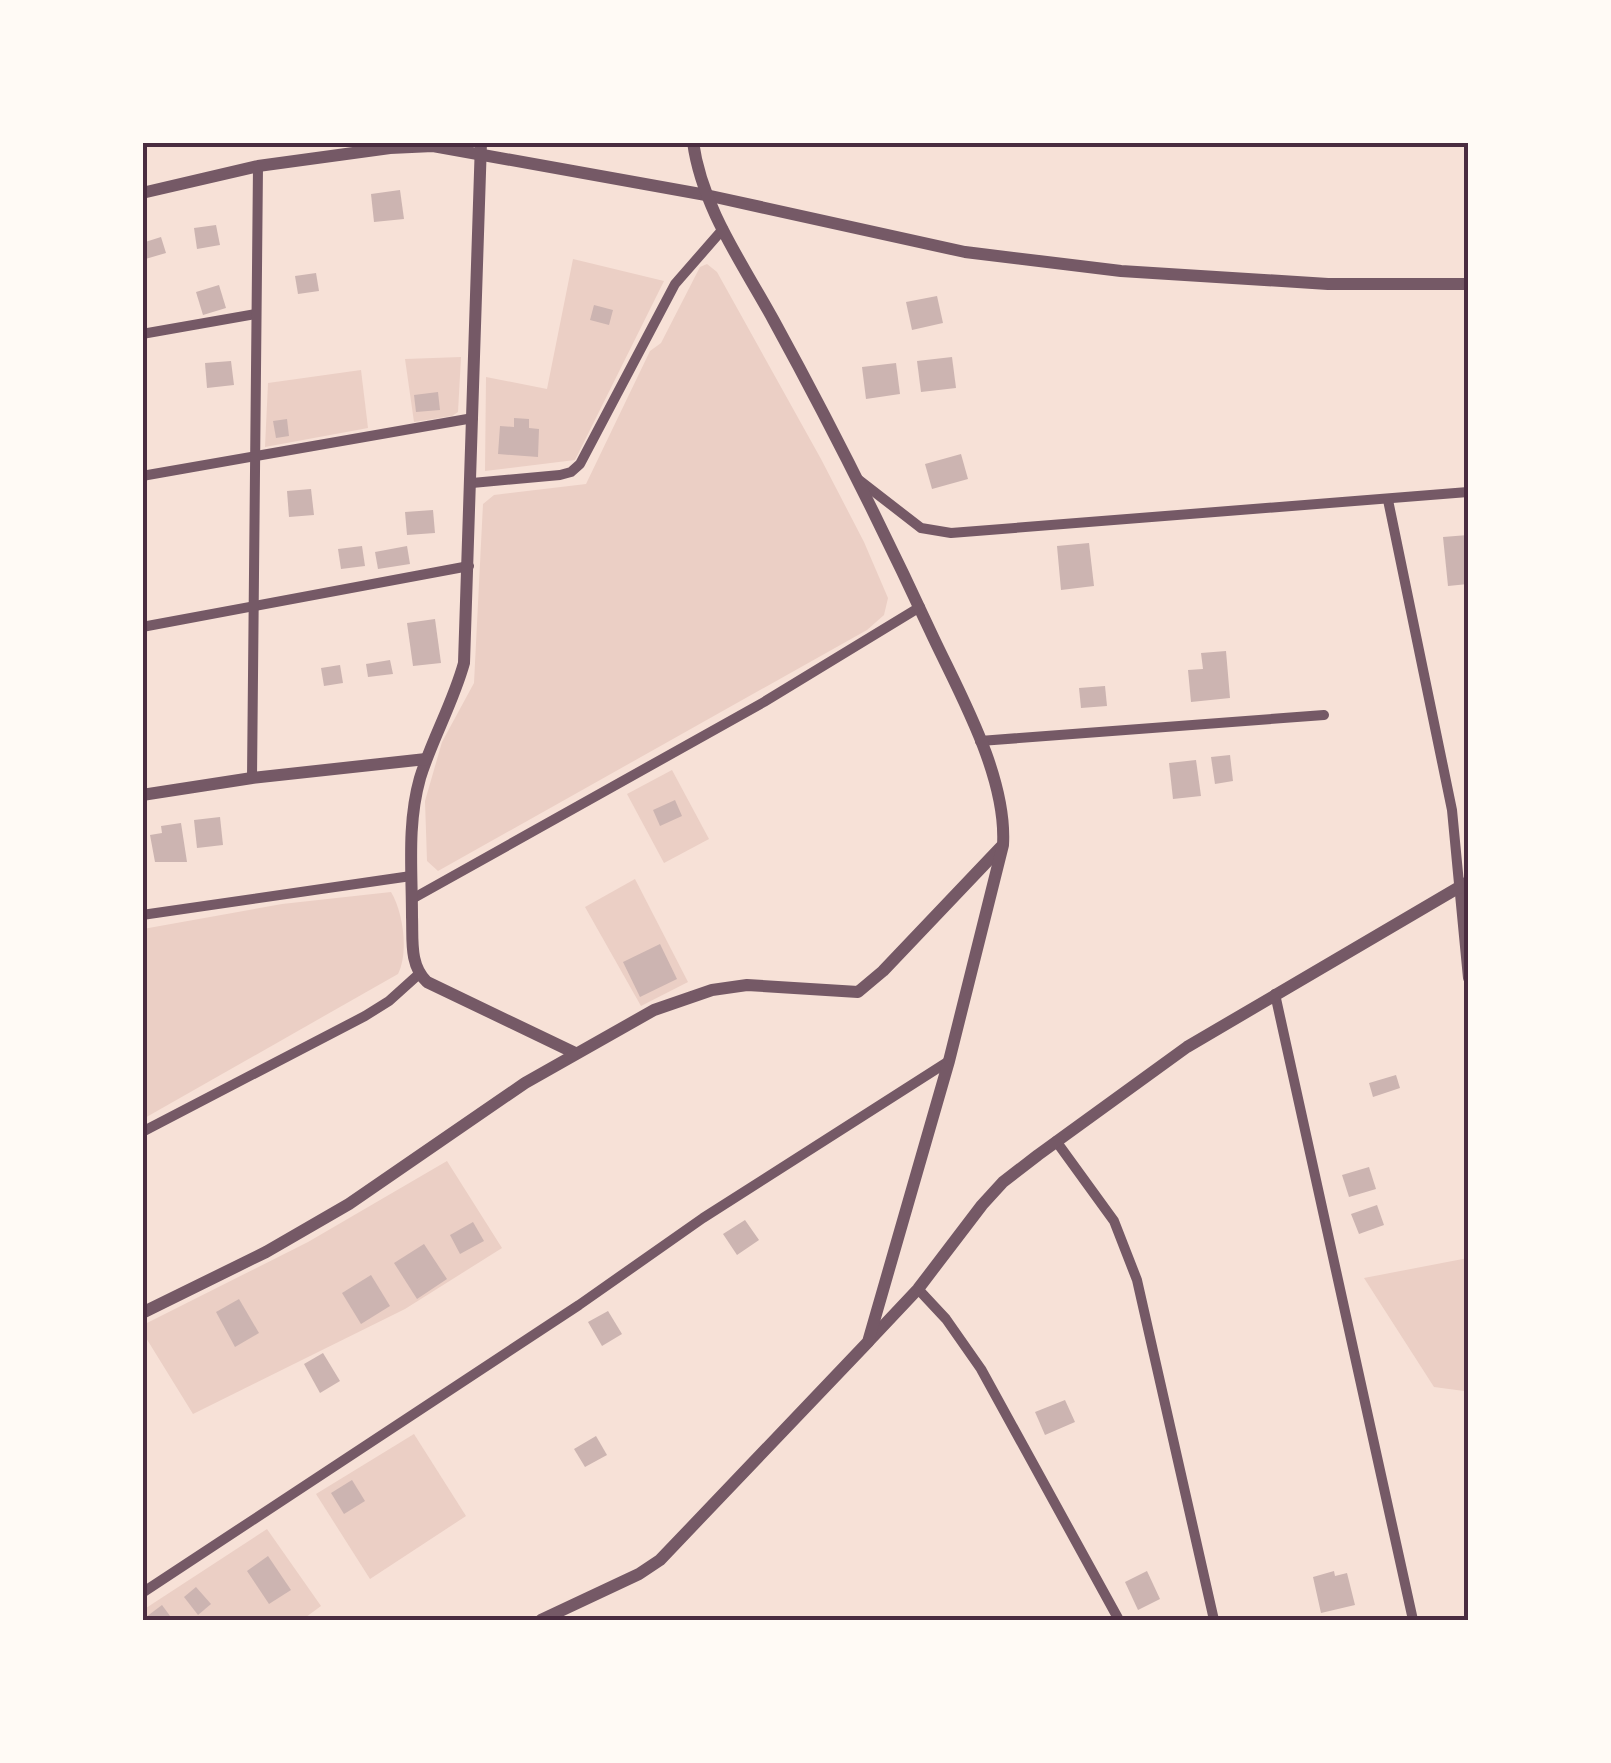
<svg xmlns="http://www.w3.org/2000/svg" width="1611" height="1763" viewBox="0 0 1611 1763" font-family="'Fira Sans',sans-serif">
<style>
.green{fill:#ebcfc5}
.building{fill:#ccb4b1}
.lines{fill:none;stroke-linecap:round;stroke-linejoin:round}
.minor{stroke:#755966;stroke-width:10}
.tertiary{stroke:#755966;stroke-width:12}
.neatline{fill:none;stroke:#4a2c40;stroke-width:4}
</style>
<rect width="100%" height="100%" fill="#f7e1d7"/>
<!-- green -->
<g class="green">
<path d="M573 259 664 281 575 460 485 471 486 377 547 389Z"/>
<path d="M707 264 717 272 821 459 864 542 888 598 884 615 867 630 438 871 427 861 425 801 442 742 474 683 483 504 494 495 586 484 650 351 661 343 700 267Z"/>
<path d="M461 357 458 412 452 416 414 422 405 359Z"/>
<path d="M361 370 368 428 265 447 268 383Z"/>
<path d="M672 770 709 839 664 863 627 794Z"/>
<path d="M635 879 688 982 641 1006 585 907Z"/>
<path d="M391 892C403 912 409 952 398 974L143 1119V929L282 904Z"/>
<path d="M447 1161 502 1248 405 1309 193 1414 143 1333V1325L308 1242Z"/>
<path d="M1468 1258V1400L1464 1391 1434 1387 1364 1278Z"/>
<path d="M414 1434 466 1516 370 1579 316 1494Z"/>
<path d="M267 1529 321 1606 302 1620H143V1610Z"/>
</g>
<!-- building -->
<g class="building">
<path d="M400 190 404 219 374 222 371 194Z"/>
<path d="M216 225 220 245 197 249 194 228Z"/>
<path d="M161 237 166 253 142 260V243Z"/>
<path d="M316 273 319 291 298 294 295 276Z"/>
<path d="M219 285 226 308 203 315 196 292Z"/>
<path d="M937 296 943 323 912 330 906 302Z"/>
<path d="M594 305 613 310 609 325 590 320Z"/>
<path d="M952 357 956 388 921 392 917 361Z"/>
<path d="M231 361 234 385 207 388 205 363Z"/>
<path d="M896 363 900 394 866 399 862 367Z"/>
<path d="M438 392 440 410 416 412 414 395Z"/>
<path d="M514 418 529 419V428L539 429 538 457 498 454 500 426 514 427Z"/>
<path d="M287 419 289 436 276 438 273 421Z"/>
<path d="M961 454 968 479 932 489 925 464Z"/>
<path d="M311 489 314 515 289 517 287 491Z"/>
<path d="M433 510 435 533 407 535 405 512Z"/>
<path d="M1468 535V584L1448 586 1443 537Z"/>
<path d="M1089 543 1094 586 1061 590 1057 546Z"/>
<path d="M362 546 365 566 341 569 338 549Z"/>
<path d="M407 546 410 564 378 569 375 552Z"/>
<path d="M435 619 441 663 413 666 407 623Z"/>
<path d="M1226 651 1230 698 1191 702 1188 670 1203 669 1201 653Z"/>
<path d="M390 660 393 674 368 677 366 664Z"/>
<path d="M340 665 343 683 324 686 321 668Z"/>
<path d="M1105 686 1107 706 1081 708 1079 688Z"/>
<path d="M1230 755 1233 781 1215 784 1211 757Z"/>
<path d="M1196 760 1201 796 1173 799 1169 763Z"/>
<path d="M675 800 682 816 660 826 653 810Z"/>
<path d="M220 817 223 845 197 848 194 820Z"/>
<path d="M181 823 187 862H155L150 835 162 833 161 826Z"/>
<path d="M660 944 677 979 640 997 623 962Z"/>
<path d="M1396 1075 1400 1088 1373 1097 1369 1083Z"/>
<path d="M1369 1167 1376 1189 1349 1197 1342 1175Z"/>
<path d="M1377 1205 1384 1225 1359 1234 1351 1214Z"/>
<path d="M745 1220 759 1240 737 1255 723 1234Z"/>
<path d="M473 1222 484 1241 460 1254 450 1235Z"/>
<path d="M424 1244 447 1279 417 1299 394 1263Z"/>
<path d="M371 1275 390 1306 361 1324 342 1293Z"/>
<path d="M239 1299 259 1333 235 1347 216 1312Z"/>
<path d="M608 1311 622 1334 602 1346 588 1322Z"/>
<path d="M323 1353 340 1381 320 1393 304 1364Z"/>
<path d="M1065 1400 1075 1422 1045 1435 1035 1412Z"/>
<path d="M596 1436 607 1455 585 1467 574 1449Z"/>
<path d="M352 1480 365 1501 344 1514 331 1493Z"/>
<path d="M268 1556 291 1590 269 1604 247 1571Z"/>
<path d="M1147 1571 1160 1599 1138 1610 1125 1582Z"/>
<path d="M1334 1571 1335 1576 1347 1573 1355 1605 1321 1613 1313 1577Z"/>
<path d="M196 1587 211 1604 198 1615 184 1597Z"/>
<path d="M162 1605 173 1620H142Z"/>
</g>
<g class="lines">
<!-- minor -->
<g class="minor">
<path d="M142 334 256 314"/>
<path d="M142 476 473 418"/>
<path d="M859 480 921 528 951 533 1468 492"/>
<path d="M472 483 560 475 571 472 580 464 675 284 723 229"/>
<path d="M1388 500 1452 810 1468 978"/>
<path d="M142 627 469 566"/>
<path d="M980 741 1324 715"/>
<path d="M252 778 258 166"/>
<path d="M412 899 764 702 920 607"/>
<path d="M142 915 411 876"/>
<path d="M1275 994 1413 1620"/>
<path d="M142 1132 365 1016 389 1001 419 974"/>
<path d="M1056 1141 1114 1221 1137 1280 1214 1620"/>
<path d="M918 1289 946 1319 981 1369 1119 1620"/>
<path d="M142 1593 579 1305 703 1218 949 1061"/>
</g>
<!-- tertiary -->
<g class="tertiary">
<path d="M481 142 464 663C453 703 432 739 420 778 407 824 412 870 412 917 413 939 409 965 427 982L575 1053"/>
<path d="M142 193 258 166 390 148 433 146 706 195 965 252 1121 271 1328 284H1468"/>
<path d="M142 795 252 778 426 759"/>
<path d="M142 1313 266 1252 349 1204 525 1083 654 1010 712 990 747 985 858 992 883 971 1001 847"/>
<path d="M869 1341 918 1289 982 1205 1003 1182 1038 1155 1187 1047 1468 882"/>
<path d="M541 1620 639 1574 660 1560 868 1342 949 1061 1003 845C1007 778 962 698 934 639 884 531 831 425 774 321 743 264 702 208 693 142"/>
</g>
</g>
<!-- border -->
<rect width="1611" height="1763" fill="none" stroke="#fffaf5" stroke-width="290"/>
<rect x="145" y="145" width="1321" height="1473" class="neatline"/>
</svg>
